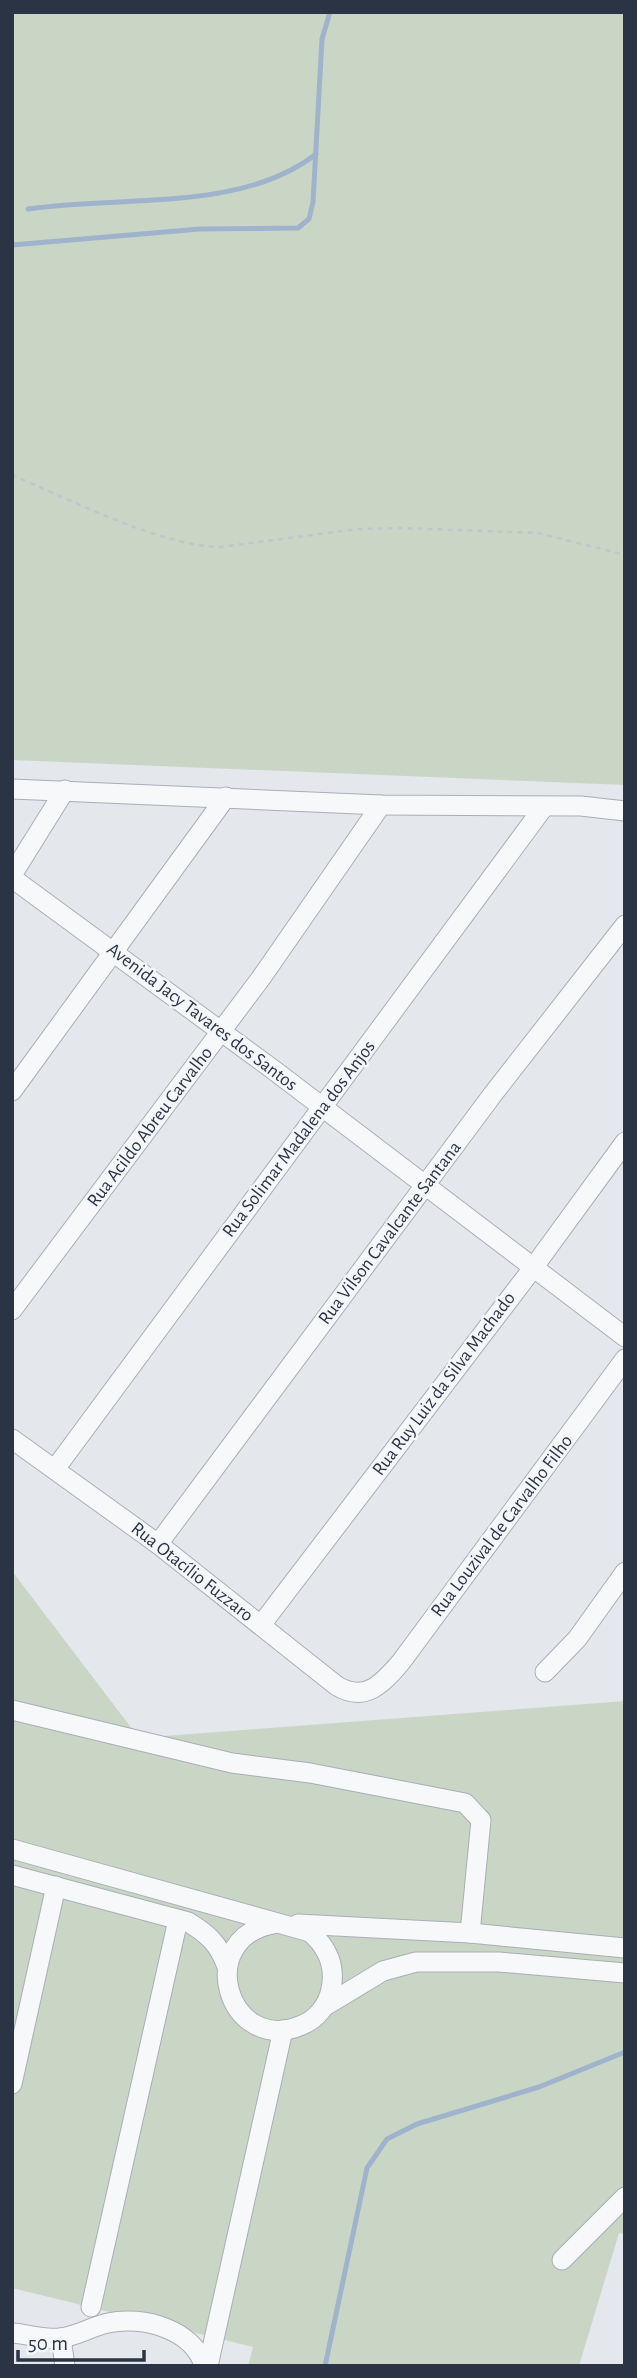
<svg xmlns="http://www.w3.org/2000/svg" width="637" height="2378" viewBox="0 0 637 2378" font-family="'Alegreya Sans',sans-serif">
<style>
.green{fill:#c9d6c5}
.lines{fill:none;stroke-linecap:round;stroke-linejoin:round}
.stream{stroke:#9fb4cc;stroke-width:5}
.minor-casing{stroke:#a9aeb7;stroke-width:21}
.path{stroke:#c2c5cb;stroke-width:2.5;stroke-dasharray:5 5;stroke-linecap:butt}
.minor{stroke:#f7f8fa;stroke-width:19}
.labels{text-anchor:middle;dominant-baseline:central;stroke-width:5;stroke-linejoin:round;paint-order:stroke}
.street-label{font-size:19px;fill:#2b3445;stroke:#f4f6f9}
</style>
<rect width="100%" height="100%" fill="#e4e7ec"/>
<!-- green -->
<g class="green">
<path d="M12 12H625V785L12 760Z"/>
<path d="M12 1571 139 1738 625 1701V2234L619 2233 579 2366H248L253 2347 12 2288Z"/>
</g>
<g class="lines">
<!-- stream -->
<g class="stream">
<path d="M28 209C118 195 241 213 316 154"/>
<path d="M12 245 200 229 298 228 309 219 313 202 322 39 330 12"/>
<path d="M325 2366 367 2168 387 2139 417 2124 539 2087 625 2052"/>
</g>
<defs>
<g id="minor">
<path d="M12 789 381 805 581 806 625 811"/>
<path d="M12 875 65 790"/>
<path d="M12 878 275 1071 625 1337"/>
<path d="M12 1091 226 797"/>
<path d="M12 1310 261 978 381 805"/>
<path d="M12 1439 158 1544 337 1686C366 1703 383 1683 401 1662L625 1359"/>
<path d="M55 1469 543 808"/>
<path d="M158 1544 493 1094 625 925"/>
<path d="M261 1625 533 1268 625 1142"/>
<path d="M545 1672 577 1639 625 1572"/>
<path d="M12 1710 232 1763 310 1773 465 1803 481 1820 470 1933"/>
<path d="M12 1849 310 1932C327 1947 336 1966 331 1989 328 2005 317 2019 302 2025 228 2057 191 1936 277 1923"/>
<path d="M12 1875 188 1922C208 1934 219 1944 227 1967"/>
<path d="M298 1924 470 1933 625 1948"/>
<path d="M325 2006 383 1971 416 1962H499L625 1973"/>
<path d="M12 2084 56 1886"/>
<path d="M562 2260 625 2197"/>
<path d="M91 2307 178 1920"/>
<path d="M12 2333C27 2334 47 2340 61 2338 77 2336 93 2326 108 2323 143 2315 194 2330 204 2366"/>
<path d="M61 2338 65 2366"/>
<path d="M208 2366 283 2030"/>
</g>
</defs>
<!-- minor casing -->
<use href="#minor" class="minor-casing"/>
<!-- path -->
<path class="path" d="M12 475C69 499 160 546 220 547L358 529 401 528 538 533 625 555"/>
<!-- minor -->
<use href="#minor" class="minor"/>
</g>
<g class="labels">
<!-- street labels -->
<g class="street-label">
<text transform="translate(202 1017) rotate(37)">Avenida Jacy Tavares dos Santos</text>
<text transform="translate(150 1127) rotate(-53)">Rua Acildo Abreu Carvalho</text>
<text transform="translate(299 1139) rotate(-53)">Rua Solimar Madalena dos Anjos</text>
<text transform="translate(390 1233) rotate(-53)">Rua Vilson Cavalcante Santana</text>
<text transform="translate(444 1384) rotate(-53)">Rua Ruy Luiz da Silva Machado</text>
<text transform="translate(502 1526) rotate(-53)">Rua Louzival de Carvalho Filho</text>
<text transform="translate(192 1572) rotate(38)">Rua Otacílio Fuzzaro</text>
</g>
</g>
<!-- border -->
<rect width="637" height="2378" fill="none" stroke="#2b3445" stroke-width="28"/>
<!-- scale -->
<path d="M18 2350v10h126v-10" fill="none" stroke="#2b3445" stroke-width="3.5"/>
<text x="28" y="2350" font-size="21" fill="#2b3445" stroke="#f4f6f9" stroke-width="5" paint-order="stroke">50 m</text>
</svg>
